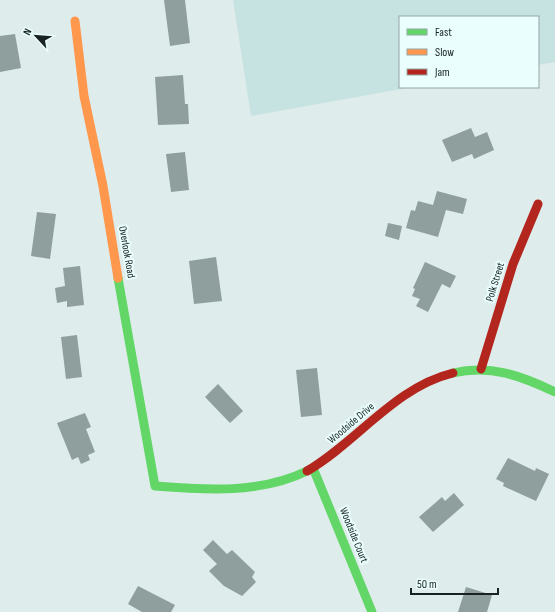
<svg xmlns="http://www.w3.org/2000/svg" width="555" height="612" viewBox="0 0 555 612" font-family="'Sofia Sans Condensed',sans-serif">
<style>
.green{fill:#c7e3e1}
.building{fill:#8e9f9e}
.lines{fill:none;stroke-linecap:round;stroke-linejoin:round}
.fast{stroke:#63d668;stroke-width:9}
.slow{stroke:#ff974d;stroke-width:9}
.jam{stroke:#b3261e;stroke-width:9}
.labels{text-anchor:middle;dominant-baseline:central;stroke-width:4;stroke-linejoin:round;paint-order:stroke}
.street-label{font-size:11px;fill:#182222;stroke:#e9fefd}
</style>
<rect width="100%" height="100%" fill="#deeceb"/>
<!-- green -->
<path class="green" d="M233 0H555V62L538 65V17H400V87H412L251 116Z"/>
<!-- building -->
<g class="building">
<path d="M164 0H185L190 43 170 46Z"/>
<path d="M15 34 21 68 0 72V36Z"/>
<path d="M183 75 185 104H188L189 124 158 125 155 77Z"/>
<path d="M471 128 475 137 487 132 494 150 474 159 472 154 452 162 442 140Z"/>
<path d="M185 152 189 190 171 192 166 154Z"/>
<path d="M437 191 467 199 463 214 446 210 438 237 406 228 411 210 415 211 418 201 433 205Z"/>
<path d="M37 212 56 214 50 259 31 256Z"/>
<path d="M388 223 402 226 399 240 385 236Z"/>
<path d="M216 257 222 301 194 304 189 261Z"/>
<path d="M425 262 456 276 450 288 442 284 428 312 416 306 420 299 412 296 415 289 413 288Z"/>
<path d="M80 266 84 305 67 307V301L57 303 55 288 65 286 63 268Z"/>
<path d="M77 335 82 377 66 379 61 337Z"/>
<path d="M317 368 322 415 301 417 296 370Z"/>
<path d="M218 384 243 411 230 423 205 397Z"/>
<path d="M85 413 91 427 86 429 95 452 88 455 90 460 81 464 78 457 72 460 57 423Z"/>
<path d="M508 458 535 471 536 468 549 474 536 501 503 486 504 483 496 479Z"/>
<path d="M454 493 464 505 433 532 419 517 442 497 445 501Z"/>
<path d="M213 540 227 554 232 550 255 572 252 577 256 582 242 596 224 586 209 571 217 564 203 550Z"/>
<path d="M138 586 175 605 171 612H142L128 604Z"/>
<path d="M466 587 492 595 487 612H458Z"/>
</g>
<g class="lines">
<!-- fast -->
<g class="fast">
<path d="M118 278 155 486C206 490 260 494 307 471"/>
<path d="M453 373C490 364 522 376 555 392"/>
<path d="M313 468 372 612"/>
</g>
<!-- slow -->
<path class="slow" d="M75 21 84 96 103 186 118 278"/>
<!-- jam -->
<g class="jam">
<path d="M481 369 513 264 538 204"/>
<path d="M307 471C357 442 395 387 453 373"/>
</g>
</g>
<g class="labels">
<!-- street labels -->
<g class="street-label">
<text transform="translate(127 252) rotate(80)">Overlook Road</text>
<text transform="translate(495 282) rotate(-73)">Polk Street</text>
<text transform="translate(351 423) rotate(-40)">Woodside Drive</text>
<text transform="translate(354 535) rotate(68)">Woodside Court</text>
</g>
</g>
<!-- legend -->
<rect x="399" y="16" width="140" height="72" fill="#e9fefd" stroke="#95a6a5"/>
<rect x="407" y="29" width="20" height="6" fill="#63d668" stroke="#95a6a5"/>
<text x="435" y="36" font-size="12" fill="#182222">Fast</text>
<rect x="407" y="49" width="20" height="6" fill="#ff974d" stroke="#95a6a5"/>
<text x="435" y="56" font-size="12" fill="#182222">Slow</text>
<rect x="407" y="69" width="20" height="6" fill="#b3261e" stroke="#95a6a5"/>
<text x="435" y="76" font-size="12" fill="#182222">Jam</text>
<!-- north arrow -->
<g transform="translate(36 36) rotate(296)" stroke="#e9fefd" stroke-width="3" paint-order="stroke">
<path d="M0-3L7 15L0 10L-7 15Z" fill="#182222"/>
<text y="-6" font-size="11" font-weight="bold" text-anchor="middle" fill="#182222">N</text>
</g>
<!-- scale -->
<path d="M411 588v6h87v-6" fill="none" stroke="#182222" stroke-width="2"/>
<text x="417" y="588" font-size="12" fill="#182222" stroke="#e9fefd" stroke-width="3" paint-order="stroke">50 m</text>
</svg>
